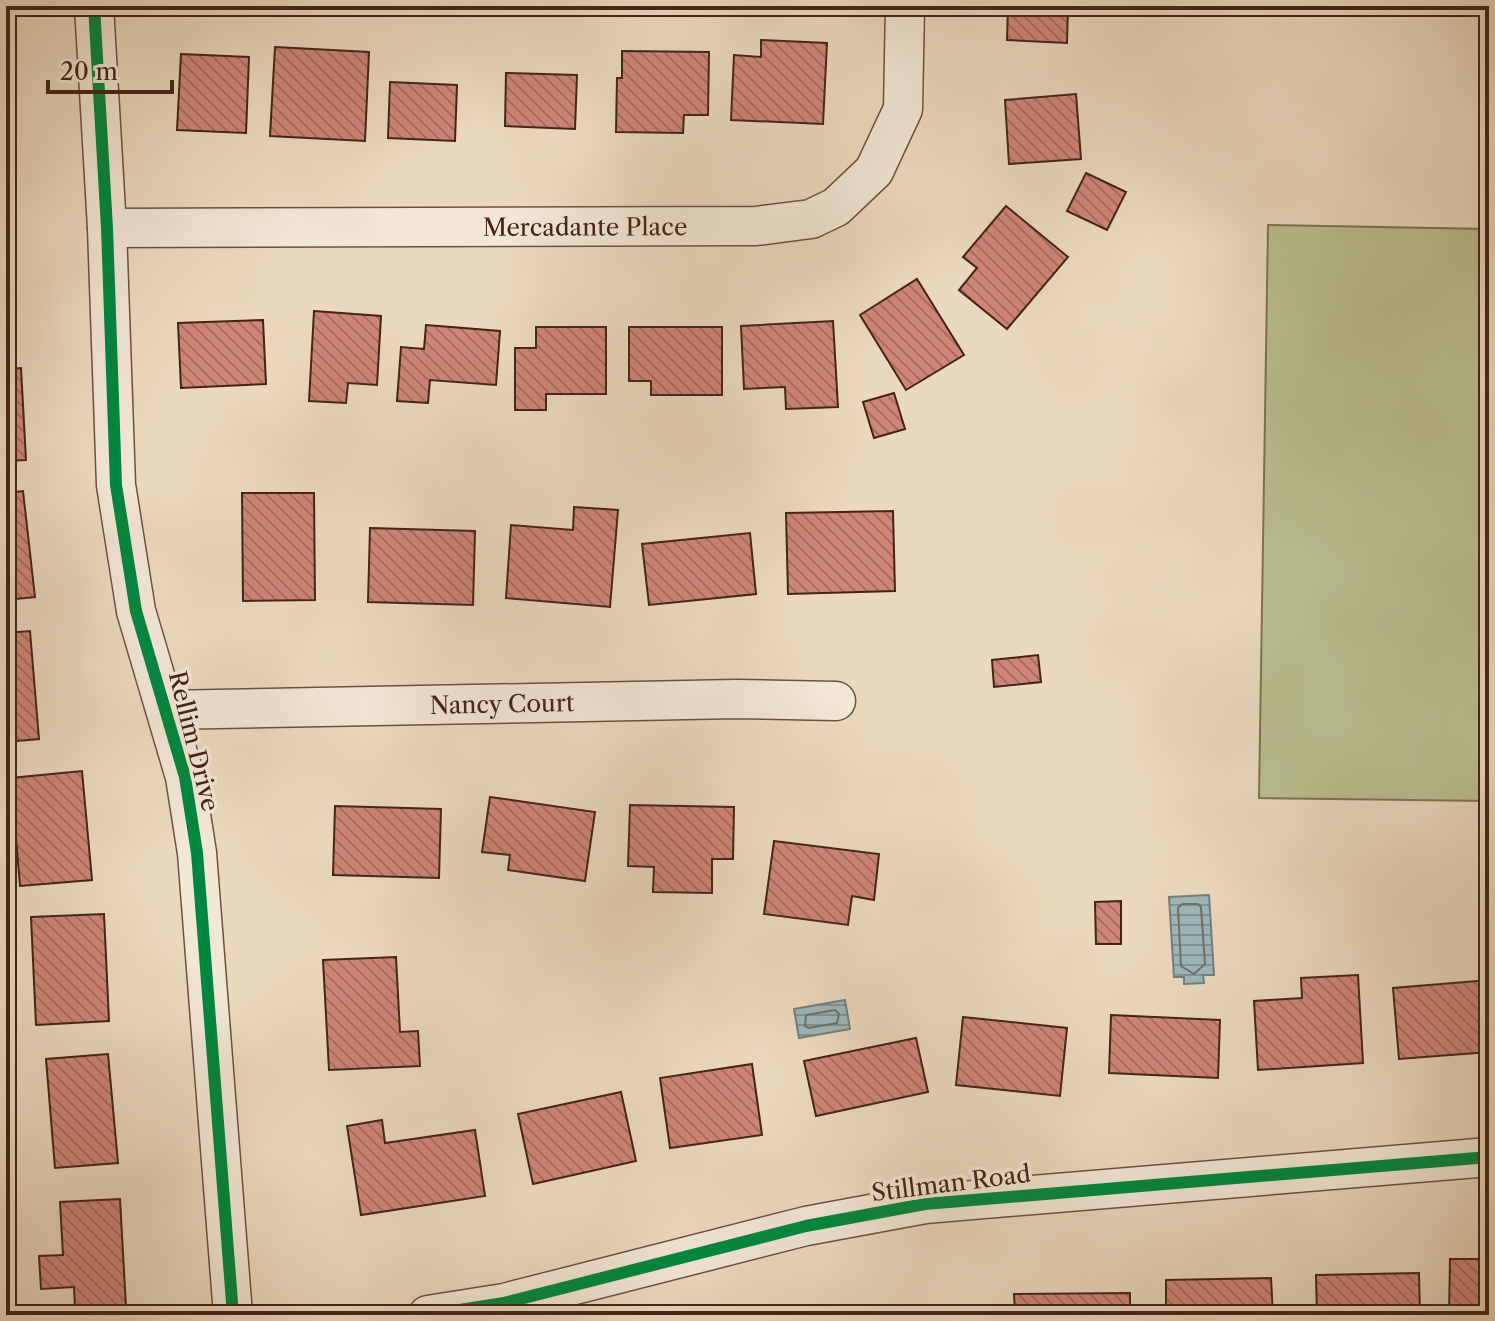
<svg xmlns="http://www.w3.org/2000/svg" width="1495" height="1321" viewBox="0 0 1495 1321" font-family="'Libre Caslon Text',serif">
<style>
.pitch{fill:#babf90;stroke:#7e7254;stroke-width:2}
.water{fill:url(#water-rules);stroke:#787d7a;stroke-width:2}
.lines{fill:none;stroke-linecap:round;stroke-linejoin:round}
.shore{stroke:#706e6a;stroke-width:2}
.building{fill:url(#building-back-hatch);stroke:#432417;stroke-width:2}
.street-casing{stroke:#6d5141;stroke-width:41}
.street{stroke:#f2e6d5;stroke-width:38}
.cycleway-casing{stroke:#f2e6d5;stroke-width:17}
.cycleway{stroke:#00873e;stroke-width:12}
.labels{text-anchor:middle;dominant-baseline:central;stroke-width:7;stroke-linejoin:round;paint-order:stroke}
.street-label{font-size:24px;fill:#432417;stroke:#f2e6d5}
</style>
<defs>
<pattern id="water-rules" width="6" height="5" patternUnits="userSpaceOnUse" patternTransform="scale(2)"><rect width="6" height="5" fill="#9cb8bc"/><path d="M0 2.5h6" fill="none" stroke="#819598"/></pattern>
<pattern id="building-back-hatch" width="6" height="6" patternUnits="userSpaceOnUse" patternTransform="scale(2)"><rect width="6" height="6" fill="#cf8578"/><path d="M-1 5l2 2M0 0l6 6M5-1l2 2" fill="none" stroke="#aa6d61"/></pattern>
</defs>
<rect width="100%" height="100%" fill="#ebd9bf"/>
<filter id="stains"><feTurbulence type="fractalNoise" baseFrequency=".0025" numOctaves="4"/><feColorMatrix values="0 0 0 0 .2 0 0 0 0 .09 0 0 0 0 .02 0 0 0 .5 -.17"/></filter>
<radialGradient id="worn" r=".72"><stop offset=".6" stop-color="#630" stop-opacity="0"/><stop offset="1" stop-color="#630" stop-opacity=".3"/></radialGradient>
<!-- pitch -->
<path class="pitch" d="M1268 225 1489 229V801L1259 798Z"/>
<!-- water -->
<g class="water">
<path d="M1209 895 1214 975H1203L1204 983 1184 984V977H1174L1169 897Z"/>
<path d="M845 1000 850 1029 799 1038 794 1009Z"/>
</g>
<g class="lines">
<!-- shore -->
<g class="shore">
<path d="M1182 904H1198L1201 907 1205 964 1194 974 1181 966 1178 908Z"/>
<path d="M835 1010 839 1014 837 1023 809 1028 805 1026 806 1015Z"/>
</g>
</g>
<!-- building -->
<g class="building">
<path d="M1008 6H1068L1067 43 1007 40Z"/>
<path d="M761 40 827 43 823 124 731 120 734 55 761 57Z"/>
<path d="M275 47 369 52 365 141 270 136Z"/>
<path d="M622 51 709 52 708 115H684L683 133 616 132 617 78H622Z"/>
<path d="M181 54 249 57 246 133 177 130Z"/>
<path d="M506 73 577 75 575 129 505 126Z"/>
<path d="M390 82 457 85 455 141 388 138Z"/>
<path d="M1076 94 1081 159 1009 164 1005 100Z"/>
<path d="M6 142H9L12 232H6Z"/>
<path d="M1086 173 1126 192 1107 230 1067 211Z"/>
<path d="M1006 206 1068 257 1007 329 959 290 977 268 963 257Z"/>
<path d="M917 279 964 355 906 390 860 315Z"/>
<path d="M314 311 381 316 377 385 348 383 346 403 309 401Z"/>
<path d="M263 320 266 384 181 388 178 323Z"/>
<path d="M833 321 838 407 786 409 785 387 744 389 741 326Z"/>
<path d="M426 325 500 331 496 385 430 380 428 403 397 401 401 347 424 349Z"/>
<path d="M536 327H606V394H546V410H515V348H536Z"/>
<path d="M629 327H722V395H651V381H629Z"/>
<path d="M21 368 26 460 6 461V369Z"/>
<path d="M894 393 905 429 874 438 863 402Z"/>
<path d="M23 491 35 597 6 600V493Z"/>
<path d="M242 493H314L315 600 243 601Z"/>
<path d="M574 507 618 510 610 607 506 598 511 525 573 530Z"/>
<path d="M893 511 895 591 788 594 786 513Z"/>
<path d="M370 528 475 531 473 605 368 602Z"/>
<path d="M750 533 756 594 649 605 642 544Z"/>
<path d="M30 631 39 739 6 742V633Z"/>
<path d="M1038 655 1041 682 994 687 992 660Z"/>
<path d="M82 771 92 880 20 886 11 778Z"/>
<path d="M490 797 595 812 585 881 508 870 510 855 482 852Z"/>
<path d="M630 805 734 807 733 859H712V893L653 892 654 867 628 866Z"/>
<path d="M335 806 441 809 439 878 333 875Z"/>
<path d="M774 841 879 854 874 900 852 896 848 925 764 914Z"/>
<path d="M1121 901V944H1096L1095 902Z"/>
<path d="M104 914 109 1021 36 1025 31 917Z"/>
<path d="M396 957 400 1032 418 1031 420 1066 329 1070 323 960Z"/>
<path d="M1358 975 1363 1063 1258 1070 1254 1001 1302 998 1301 978Z"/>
<path d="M1489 980V1052L1399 1059 1393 988Z"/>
<path d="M1111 1015 1220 1020 1218 1078 1109 1073Z"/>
<path d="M963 1017 1067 1028 1060 1096 956 1085Z"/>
<path d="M916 1038 928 1092 816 1116 804 1061Z"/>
<path d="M108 1054 118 1163 55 1168 46 1059Z"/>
<path d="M752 1064 762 1135 670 1148 660 1078Z"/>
<path d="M621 1092 636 1161 533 1184 518 1114Z"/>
<path d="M382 1120 385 1143 475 1130 485 1196 361 1215 347 1126Z"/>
<path d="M120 1199 126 1307 75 1309 74 1287 41 1289 39 1256 63 1255 60 1202Z"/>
<path d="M1450 1259H1489V1315H1449Z"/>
<path d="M1419 1273 1420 1315H1317L1316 1275Z"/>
<path d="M1271 1278 1273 1315H1166V1280Z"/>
<path d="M1130 1293V1315H1015L1014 1294Z"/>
<path d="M962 1308 963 1315H893Z"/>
</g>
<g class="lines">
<defs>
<g id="street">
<path d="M94 6 107 228 116 485 136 611 185 777 197 853 233 1315"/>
<path id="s1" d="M107 228 756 226 811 219 836 207 874 171 903 109 905 6"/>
<path id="s2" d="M166 710 737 699 836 701"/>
<path d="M428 1315 504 1303 806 1226 925 1204 1489 1157"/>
</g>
</defs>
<!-- street casing -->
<use href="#street" class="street-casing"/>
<!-- street -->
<use href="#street" class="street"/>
<defs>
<g id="cycleway">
<path d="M94 6 107 228 116 485 136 611 185 777 197 853 233 1315"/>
<path d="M428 1315 504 1303 806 1226 925 1204 1489 1157"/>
</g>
</defs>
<!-- cycleway casing -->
<use href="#cycleway" class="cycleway-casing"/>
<!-- cycleway -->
<use href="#cycleway" class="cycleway"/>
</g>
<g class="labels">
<!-- street labels -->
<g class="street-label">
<text stroke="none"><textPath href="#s1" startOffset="478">Mercadante Place</textPath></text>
<text stroke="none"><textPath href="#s2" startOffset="336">Nancy Court</textPath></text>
<text transform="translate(194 741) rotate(76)">Rellim Drive</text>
<text transform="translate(951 1183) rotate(-7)">Stillman Road</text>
</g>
</g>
<!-- margin -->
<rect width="1495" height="1321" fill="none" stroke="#ebd9bf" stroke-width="32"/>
<rect x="8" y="8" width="1479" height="1305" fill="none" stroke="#432417" stroke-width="4"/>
<rect x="16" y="16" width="1463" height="1289" fill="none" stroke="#432417" stroke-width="2"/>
<!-- scale -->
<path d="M48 80v12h124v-12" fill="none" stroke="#432417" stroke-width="4"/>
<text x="60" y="80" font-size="24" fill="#432417" stroke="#f2e6d5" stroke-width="6" paint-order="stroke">20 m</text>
<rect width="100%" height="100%" filter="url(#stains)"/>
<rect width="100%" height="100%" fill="url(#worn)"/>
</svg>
